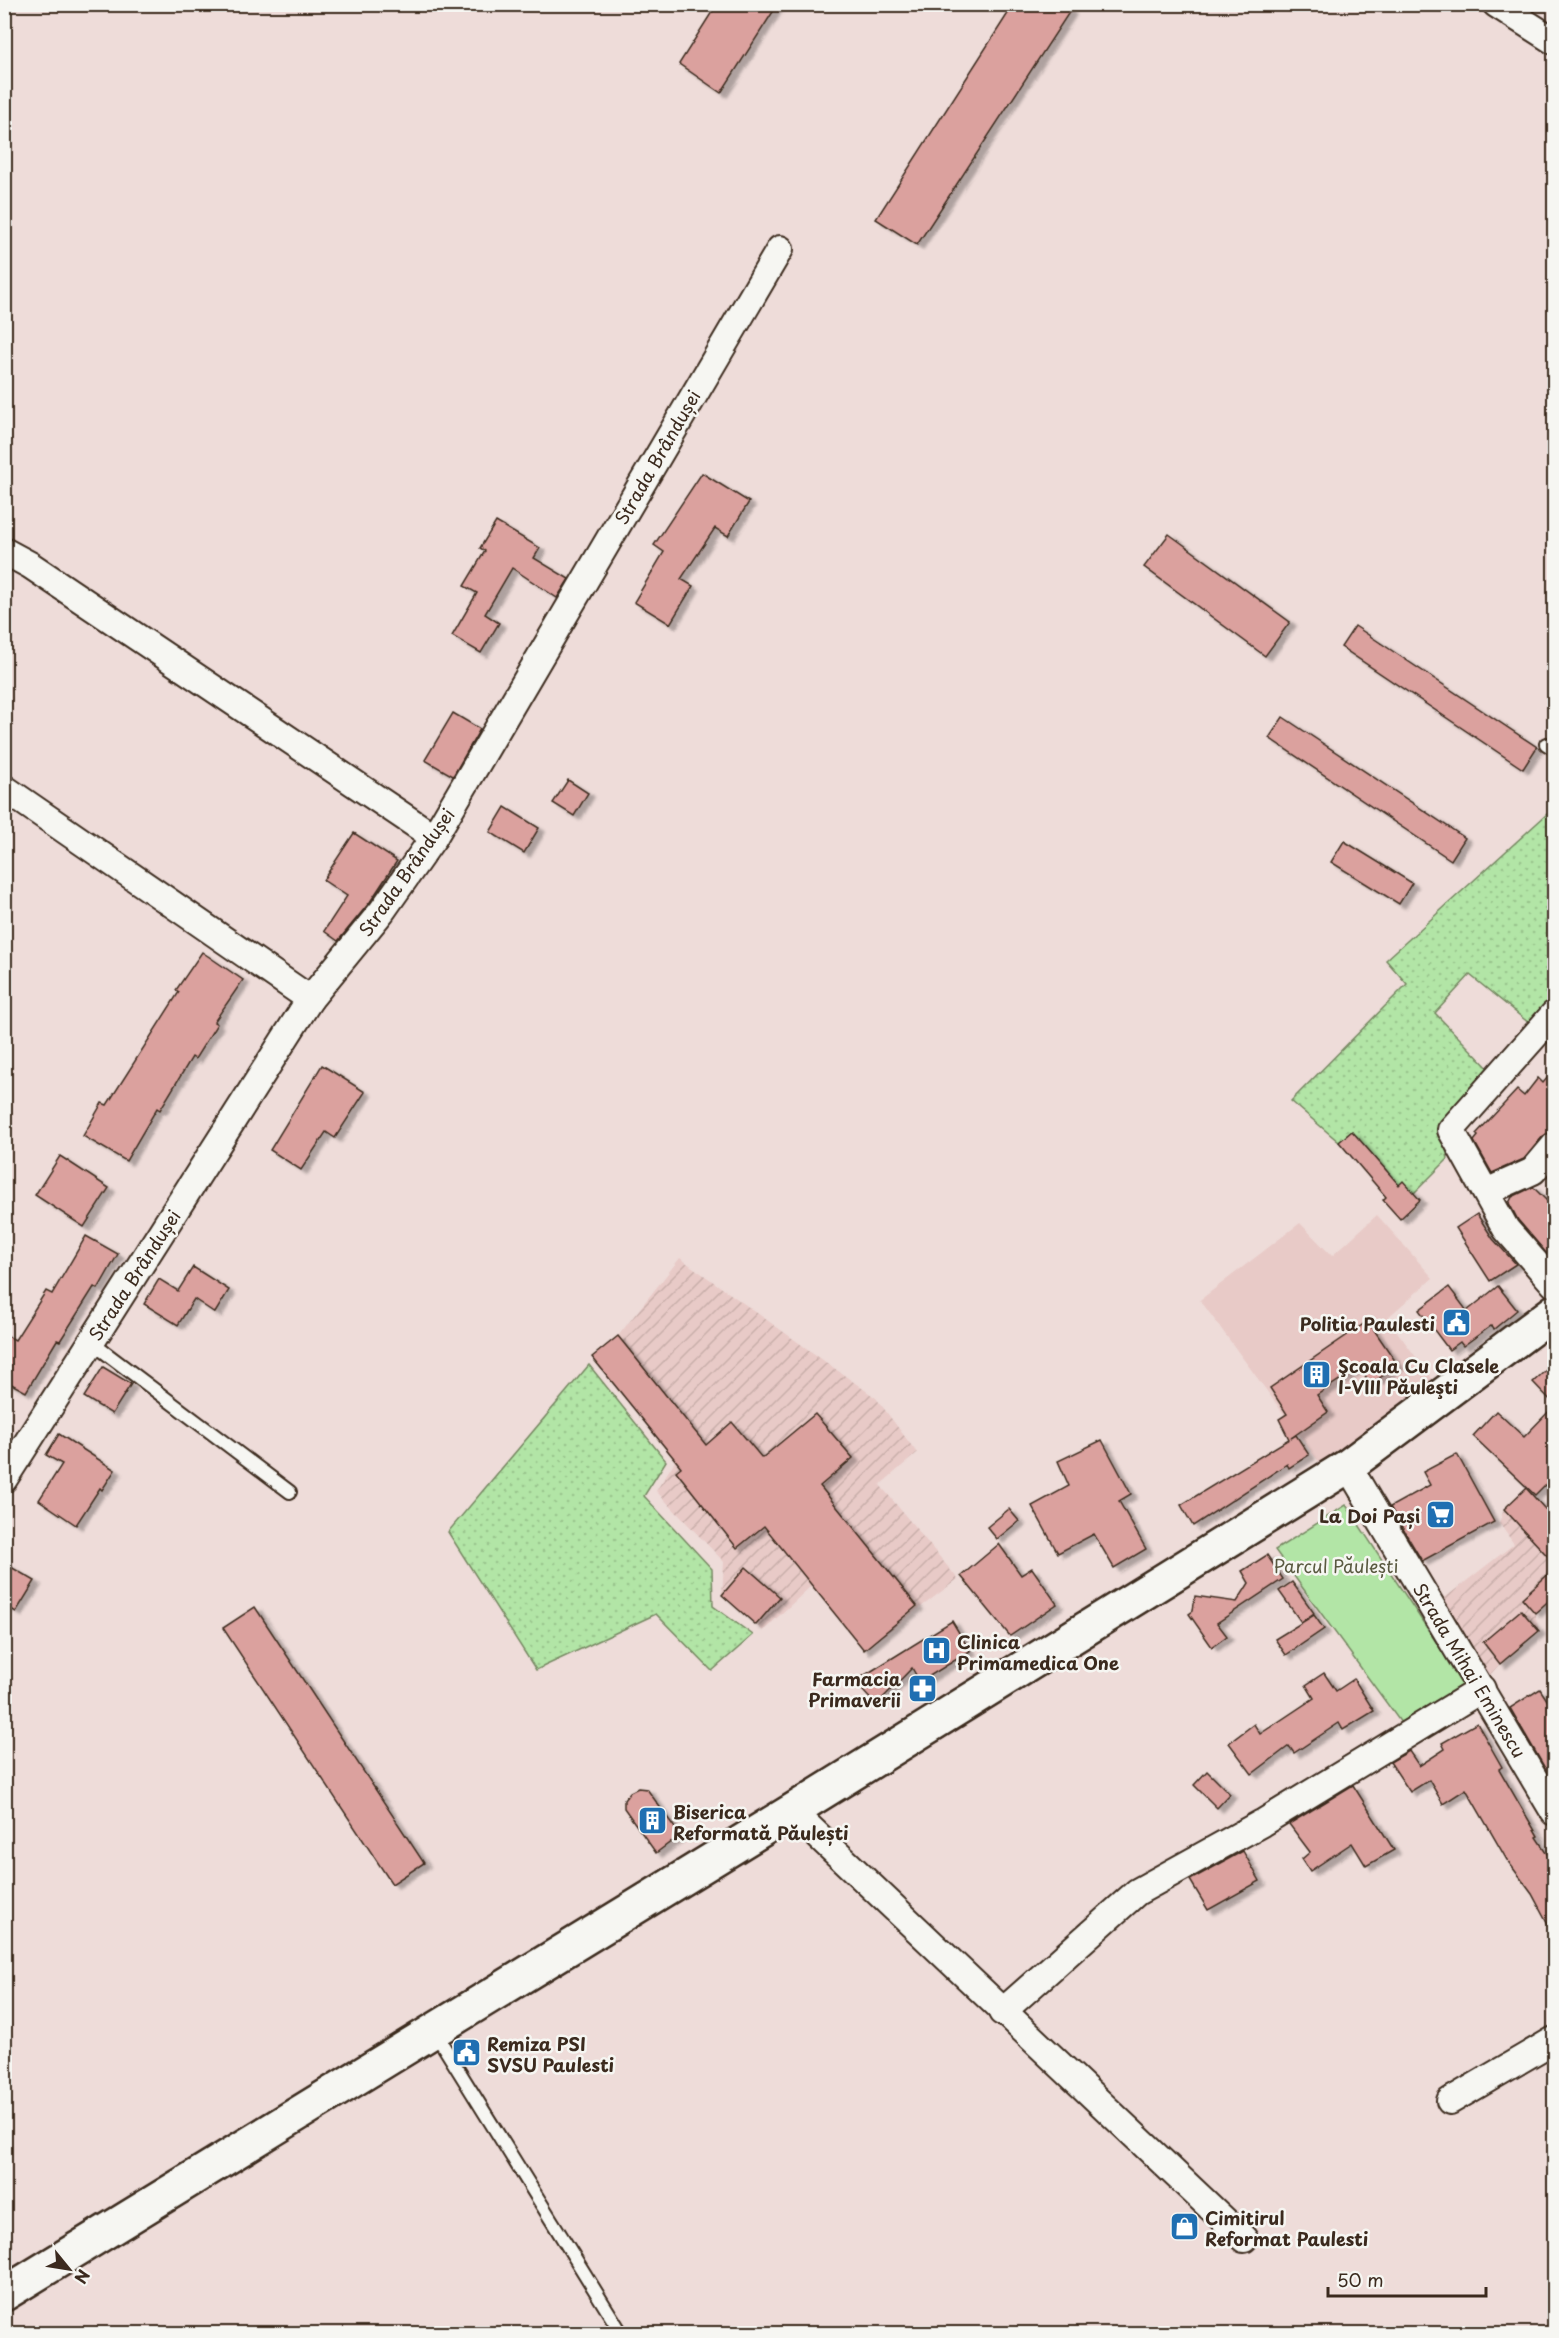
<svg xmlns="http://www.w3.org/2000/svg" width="1559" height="2338" viewBox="0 0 1559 2338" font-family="'Playpen Sans',sans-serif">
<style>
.built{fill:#e8cac7}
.industrial{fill:url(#industrial-furrows)}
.grass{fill:url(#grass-dots);stroke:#768862;stroke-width:1.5}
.park{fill:#b2e5a6;stroke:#768862;stroke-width:1.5}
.building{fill:#dba19e;stroke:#3b2a1e;stroke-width:1.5;filter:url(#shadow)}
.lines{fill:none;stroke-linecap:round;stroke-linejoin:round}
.lane-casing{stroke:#3b2a1e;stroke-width:16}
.street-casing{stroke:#3b2a1e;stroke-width:30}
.secondary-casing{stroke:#3b2a1e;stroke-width:38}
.lane{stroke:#f6f6f2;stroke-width:12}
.street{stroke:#f6f6f2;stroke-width:26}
.secondary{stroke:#f6f6f2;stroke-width:33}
.labels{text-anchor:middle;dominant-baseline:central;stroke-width:5;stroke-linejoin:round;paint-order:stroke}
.street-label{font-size:18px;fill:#3b2a1e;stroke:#f6f6f2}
.poi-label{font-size:18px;font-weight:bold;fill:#3b2a1e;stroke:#f6f6f2;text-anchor:start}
.park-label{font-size:18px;fill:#595940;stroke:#f6f6f2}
</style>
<defs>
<pattern id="industrial-furrows" width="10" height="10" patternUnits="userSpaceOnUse" patternTransform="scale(1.5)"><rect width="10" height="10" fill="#e8cac7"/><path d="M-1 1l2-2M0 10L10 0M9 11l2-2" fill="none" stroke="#c8aeaa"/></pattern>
<pattern id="grass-dots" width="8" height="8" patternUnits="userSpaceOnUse" patternTransform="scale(1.5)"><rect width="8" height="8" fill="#b2e5a6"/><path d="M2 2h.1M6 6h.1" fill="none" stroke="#9ac58e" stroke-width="1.8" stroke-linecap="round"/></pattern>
<filter id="shadow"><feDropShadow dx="6" dy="4" stdDeviation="1.5" flood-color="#0004"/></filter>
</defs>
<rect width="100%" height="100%" fill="#eedcd9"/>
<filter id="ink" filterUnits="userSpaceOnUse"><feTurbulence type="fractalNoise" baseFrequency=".0167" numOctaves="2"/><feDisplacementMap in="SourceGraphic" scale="12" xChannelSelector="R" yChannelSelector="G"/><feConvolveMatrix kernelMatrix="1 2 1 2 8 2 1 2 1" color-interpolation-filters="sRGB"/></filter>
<g filter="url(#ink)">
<!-- built -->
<path class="built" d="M1377 1215 1433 1278 1387 1318 1436 1384 1322 1466 1200 1300 1300 1223 1332 1256Z"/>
<!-- industrial -->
<g class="industrial">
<path d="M680 1258 876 1398 917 1453 880 1485 958 1579 864 1650 811 1586 763 1631 722 1595 724 1562 656 1491 675 1461 592 1357 618 1336Z"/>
<path d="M1526 1488 1554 1519V1596L1535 1613 1539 1631 1500 1664 1487 1678 1442 1600 1514 1544 1499 1523 1504 1509Z"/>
</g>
<!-- grass -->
<g class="grass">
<path d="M1547 814 1554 821V1007L1535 1028 1470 975 1435 1013 1491 1071 1441 1124 1448 1159 1414 1193 1393 1191 1387 1171 1352 1131 1339 1142 1291 1101 1407 984 1386 960Z"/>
<path d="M589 1365 666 1461 644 1496 712 1569 713 1606 753 1635 712 1671 656 1614 536 1670 448 1532Z"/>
</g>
<!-- park -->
<path class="park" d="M1346 1505 1465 1686 1404 1727 1275 1550Z"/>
<!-- building -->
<g class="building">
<path d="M717 4H778L721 93 679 64Z"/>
<path d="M1014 4H1061L1070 11 917 245 876 219Z"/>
<path d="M702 473 749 502 728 536 715 528 681 579 693 586 670 624 634 602 664 552 654 545Z"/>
<path d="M496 522 540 548 534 558 569 579 557 598 512 568 485 614 499 623 481 653 452 636 477 593 464 586 485 551 480 548Z"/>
<path d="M1169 534 1290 622 1265 656 1144 567Z"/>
<path d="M1355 626 1537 747 1523 769 1341 647Z"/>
<path d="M453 713 480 729 453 776 425 760Z"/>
<path d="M1283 717 1465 838 1451 860 1269 738Z"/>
<path d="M568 780 588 793 574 816 553 803Z"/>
<path d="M505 807 539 828 524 853 490 832Z"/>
<path d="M354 833 397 861 370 902 338 941 324 931 347 896 323 880Z"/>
<path d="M1344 841 1412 883 1399 904 1331 862Z"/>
<path d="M202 952 243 980 214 1022 217 1024 195 1059 192 1057 160 1110 157 1108 126 1161 83 1136 102 1103 107 1105 179 992 176 990Z"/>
<path d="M322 1065 365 1092 335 1138 326 1132 301 1170 270 1150Z"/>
<path d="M1554 1070V1131L1543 1136 1524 1159 1492 1173 1474 1141 1478 1136 1476 1134 1517 1090 1524 1096 1538 1078 1543 1083Z"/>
<path d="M1352 1131 1399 1185 1403 1181 1420 1200 1400 1219 1383 1200 1386 1197 1339 1142Z"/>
<path d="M60 1156 109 1188 84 1227 35 1195Z"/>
<path d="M1533 1187 1554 1208V1262L1518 1220 1509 1203 1512 1197Z"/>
<path d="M1477 1214 1493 1239 1516 1264 1490 1281 1456 1228Z"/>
<path d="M86 1236 118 1254 98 1289 94 1287 60 1341 57 1340 26 1392 4 1380V1334L15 1340 46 1291 52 1294Z"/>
<path d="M193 1267 229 1290 215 1313 194 1299 178 1325 144 1304 159 1279 178 1291Z"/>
<path d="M1498 1286 1517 1310 1494 1329 1491 1326 1463 1346 1460 1342 1449 1350 1419 1310 1449 1287 1467 1311Z"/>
<path d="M1368 1321 1398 1365 1371 1384 1359 1367 1317 1395 1328 1412 1291 1438 1296 1435 1309 1455 1289 1468 1287 1464 1193 1526 1181 1505 1289 1439 1279 1419 1287 1414 1270 1388Z"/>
<path d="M618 1336 706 1445 732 1422 762 1458 815 1414 853 1458 820 1486 917 1606 864 1650 764 1526 737 1548 676 1471 681 1467 592 1357Z"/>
<path d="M1554 1363V1404L1533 1382Z"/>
<path d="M103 1367 131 1384 112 1414 84 1397Z"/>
<path d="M1554 1406V1476L1535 1495 1473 1436 1496 1411 1524 1437Z"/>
<path d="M59 1434 115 1470 102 1490 100 1488 76 1525 39 1500 62 1464 46 1455Z"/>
<path d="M1102 1440 1131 1494 1119 1501 1146 1549 1114 1568 1094 1534 1058 1553 1032 1506 1069 1486 1058 1461Z"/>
<path d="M1457 1454 1494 1522 1422 1561 1390 1507 1430 1485 1423 1472Z"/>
<path d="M1526 1488 1554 1519V1563L1504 1509Z"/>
<path d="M1009 1509 1019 1521 997 1539 987 1527Z"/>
<path d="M999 1544 1021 1575 1032 1568 1057 1604 1010 1636 961 1576Z"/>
<path d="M1267 1555 1283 1579 1217 1623 1227 1636 1212 1647 1189 1614 1193 1611 1195 1596 1237 1602 1249 1583 1242 1571Z"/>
<path d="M4 1563 35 1581 16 1612 4 1605Z"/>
<path d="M746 1567 780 1597 756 1625 722 1595Z"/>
<path d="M1554 1569V1596L1535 1613 1522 1598Z"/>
<path d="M1292 1582 1314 1613 1301 1622 1279 1591Z"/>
<path d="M255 1607 424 1863 392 1884 223 1628Z"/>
<path d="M1521 1610 1539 1631 1500 1664 1483 1642Z"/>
<path d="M1314 1615 1324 1629 1286 1655 1275 1639Z"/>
<path d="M952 1621 970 1651 920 1682 912 1668 876 1705 862 1690 865 1688 857 1680Z"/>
<path d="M1324 1673 1336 1691 1354 1679 1374 1711 1343 1730 1339 1723 1294 1753 1289 1746 1252 1774 1229 1743 1254 1724 1260 1734 1314 1698 1306 1685Z"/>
<path d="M1540 1689 1554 1711V1784L1510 1708Z"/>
<path d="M1477 1723 1502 1767 1499 1769 1538 1836 1536 1837 1554 1864V1935L1532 1894 1507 1860 1466 1789 1443 1804 1429 1780 1410 1792 1390 1762 1409 1751 1419 1766 1445 1749 1442 1743Z"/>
<path d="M1207 1771 1230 1794 1217 1808 1194 1785Z"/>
<path d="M1353 1785 1394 1850 1366 1866 1352 1843 1310 1871 1302 1859 1310 1852 1289 1824Z"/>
<path d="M638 1788 647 1789 680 1835 656 1853 624 1808V1800L630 1792Z"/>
<path d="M1243 1851 1260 1881 1208 1910 1190 1880Z"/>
</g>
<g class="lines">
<defs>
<g id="lane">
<path d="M1546 744 1554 749"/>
<path d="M91 1342 290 1492"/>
<path d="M434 2031 622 2334"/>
</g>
<g id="street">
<path d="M1496 4 1554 41"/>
<path d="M4 551 30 565 434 837"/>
<path d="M4 788 310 999"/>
<path d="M1554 1014 1451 1130 1506 1229 1554 1284"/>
<path d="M1486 1192 1533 1171 1554 1146"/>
<path d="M1348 1466 1554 1812"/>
<path d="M4 1479 310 999 382 911 434 837 780 249"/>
<path d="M792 1811 1244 2239"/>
<path d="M1002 2012 1137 1892 1262 1823 1482 1689"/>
<path d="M1450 2101 1554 2040"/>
</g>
<path id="secondary" d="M4 2294 792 1811 1348 1466 1554 1312"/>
</defs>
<!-- lane casing -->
<use href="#lane" class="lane-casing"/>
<!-- street casing -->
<use href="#street" class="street-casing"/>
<!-- secondary casing -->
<use href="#secondary" class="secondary-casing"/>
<!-- lane -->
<use href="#lane" class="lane"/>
<!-- street -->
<use href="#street" class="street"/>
<!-- secondary -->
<use href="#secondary" class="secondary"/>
</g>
</g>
<!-- icons -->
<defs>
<symbol id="civic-square" viewBox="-11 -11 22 22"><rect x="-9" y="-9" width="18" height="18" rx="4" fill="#1f6fb2" stroke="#f6f6f2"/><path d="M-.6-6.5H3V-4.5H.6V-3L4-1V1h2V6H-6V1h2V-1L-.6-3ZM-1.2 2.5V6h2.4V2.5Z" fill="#fff"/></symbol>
<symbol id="building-square" viewBox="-11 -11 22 22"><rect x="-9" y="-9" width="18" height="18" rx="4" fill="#1f6fb2" stroke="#f6f6f2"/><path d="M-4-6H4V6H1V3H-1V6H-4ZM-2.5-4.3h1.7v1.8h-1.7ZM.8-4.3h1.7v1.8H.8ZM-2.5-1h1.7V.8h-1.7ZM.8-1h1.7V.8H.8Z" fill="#fff"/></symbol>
<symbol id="supermarket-square" viewBox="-11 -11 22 22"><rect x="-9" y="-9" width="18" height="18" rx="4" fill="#1f6fb2" stroke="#f6f6f2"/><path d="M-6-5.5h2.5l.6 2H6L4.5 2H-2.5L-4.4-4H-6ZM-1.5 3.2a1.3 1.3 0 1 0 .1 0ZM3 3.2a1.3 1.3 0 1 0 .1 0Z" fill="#fff"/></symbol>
<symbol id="hospital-square" viewBox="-11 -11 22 22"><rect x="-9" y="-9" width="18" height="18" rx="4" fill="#1f6fb2" stroke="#f6f6f2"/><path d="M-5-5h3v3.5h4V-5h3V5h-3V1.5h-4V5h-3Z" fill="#fff"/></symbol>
<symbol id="pharmacy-square" viewBox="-11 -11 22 22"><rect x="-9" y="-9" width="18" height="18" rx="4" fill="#1f6fb2" stroke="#f6f6f2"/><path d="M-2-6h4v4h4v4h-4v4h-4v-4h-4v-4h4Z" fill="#fff"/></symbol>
<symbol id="shop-square" viewBox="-11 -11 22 22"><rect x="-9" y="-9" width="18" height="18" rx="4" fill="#1f6fb2" stroke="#f6f6f2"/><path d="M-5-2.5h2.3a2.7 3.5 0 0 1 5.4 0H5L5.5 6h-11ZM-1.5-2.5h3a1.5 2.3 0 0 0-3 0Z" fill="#fff"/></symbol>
</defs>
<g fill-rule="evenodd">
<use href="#civic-square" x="1440" y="1306" width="33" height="33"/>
<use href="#building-square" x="1300" y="1358" width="33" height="33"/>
<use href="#supermarket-square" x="1424" y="1498" width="33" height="33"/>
<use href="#hospital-square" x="920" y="1634" width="33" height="33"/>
<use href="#pharmacy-square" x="906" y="1672" width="33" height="33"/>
<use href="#building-square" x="636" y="1804" width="33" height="33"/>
<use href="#civic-square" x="450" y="2036" width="33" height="33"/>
<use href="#shop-square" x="1168" y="2210" width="33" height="33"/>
</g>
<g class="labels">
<!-- street labels -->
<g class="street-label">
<text transform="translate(657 457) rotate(-60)">Strada Brândușei</text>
<text transform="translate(406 872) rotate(-55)">Strada Brândușei</text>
<text transform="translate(134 1275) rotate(-57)">Strada Brândușei</text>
<text transform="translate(1470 1670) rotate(59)">Strada Mihai Eminescu</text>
</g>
<!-- poi labels -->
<g class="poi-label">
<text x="1435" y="1323" text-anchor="end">Politia Paulesti</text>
<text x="1338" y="1365">Şcoala Cu Clasele<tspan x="1338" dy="21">I-VIII Păuleşti</tspan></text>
<text x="1420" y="1515" text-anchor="end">La Doi Pași</text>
<text x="957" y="1641">Clinica<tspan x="957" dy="21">Primamedica One</tspan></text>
<text x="901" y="1678" text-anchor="end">Farmacia<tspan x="901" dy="21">Primaverii</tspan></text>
<text x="673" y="1811">Biserica<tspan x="673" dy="21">Reformată Păulești</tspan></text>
<text x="487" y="2043">Remiza PSI<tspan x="487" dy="21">SVSU Paulesti</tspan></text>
<text x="1205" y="2217">Cimitirul<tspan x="1205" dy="21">Reformat Paulesti</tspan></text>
</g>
<!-- park labels -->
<g class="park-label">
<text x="1336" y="1565">Parcul Păulești</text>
</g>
</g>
<!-- margin -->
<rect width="1559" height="2338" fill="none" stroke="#f6f6f2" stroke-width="24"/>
<rect x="12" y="12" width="1535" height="2314" fill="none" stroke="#3b2a1e" stroke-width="2" filter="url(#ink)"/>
<!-- north arrow -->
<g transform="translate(69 2269) rotate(120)" stroke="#f6f6f2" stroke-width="4.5" paint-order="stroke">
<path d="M0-4.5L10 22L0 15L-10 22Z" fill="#3b2a1e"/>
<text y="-9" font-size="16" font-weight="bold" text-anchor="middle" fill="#3b2a1e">N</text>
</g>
<!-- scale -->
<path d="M1328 2287v9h158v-9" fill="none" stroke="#3b2a1e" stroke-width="3"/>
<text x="1337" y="2287" font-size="18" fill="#3b2a1e" stroke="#f6f6f2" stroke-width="4.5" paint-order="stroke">50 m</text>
</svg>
